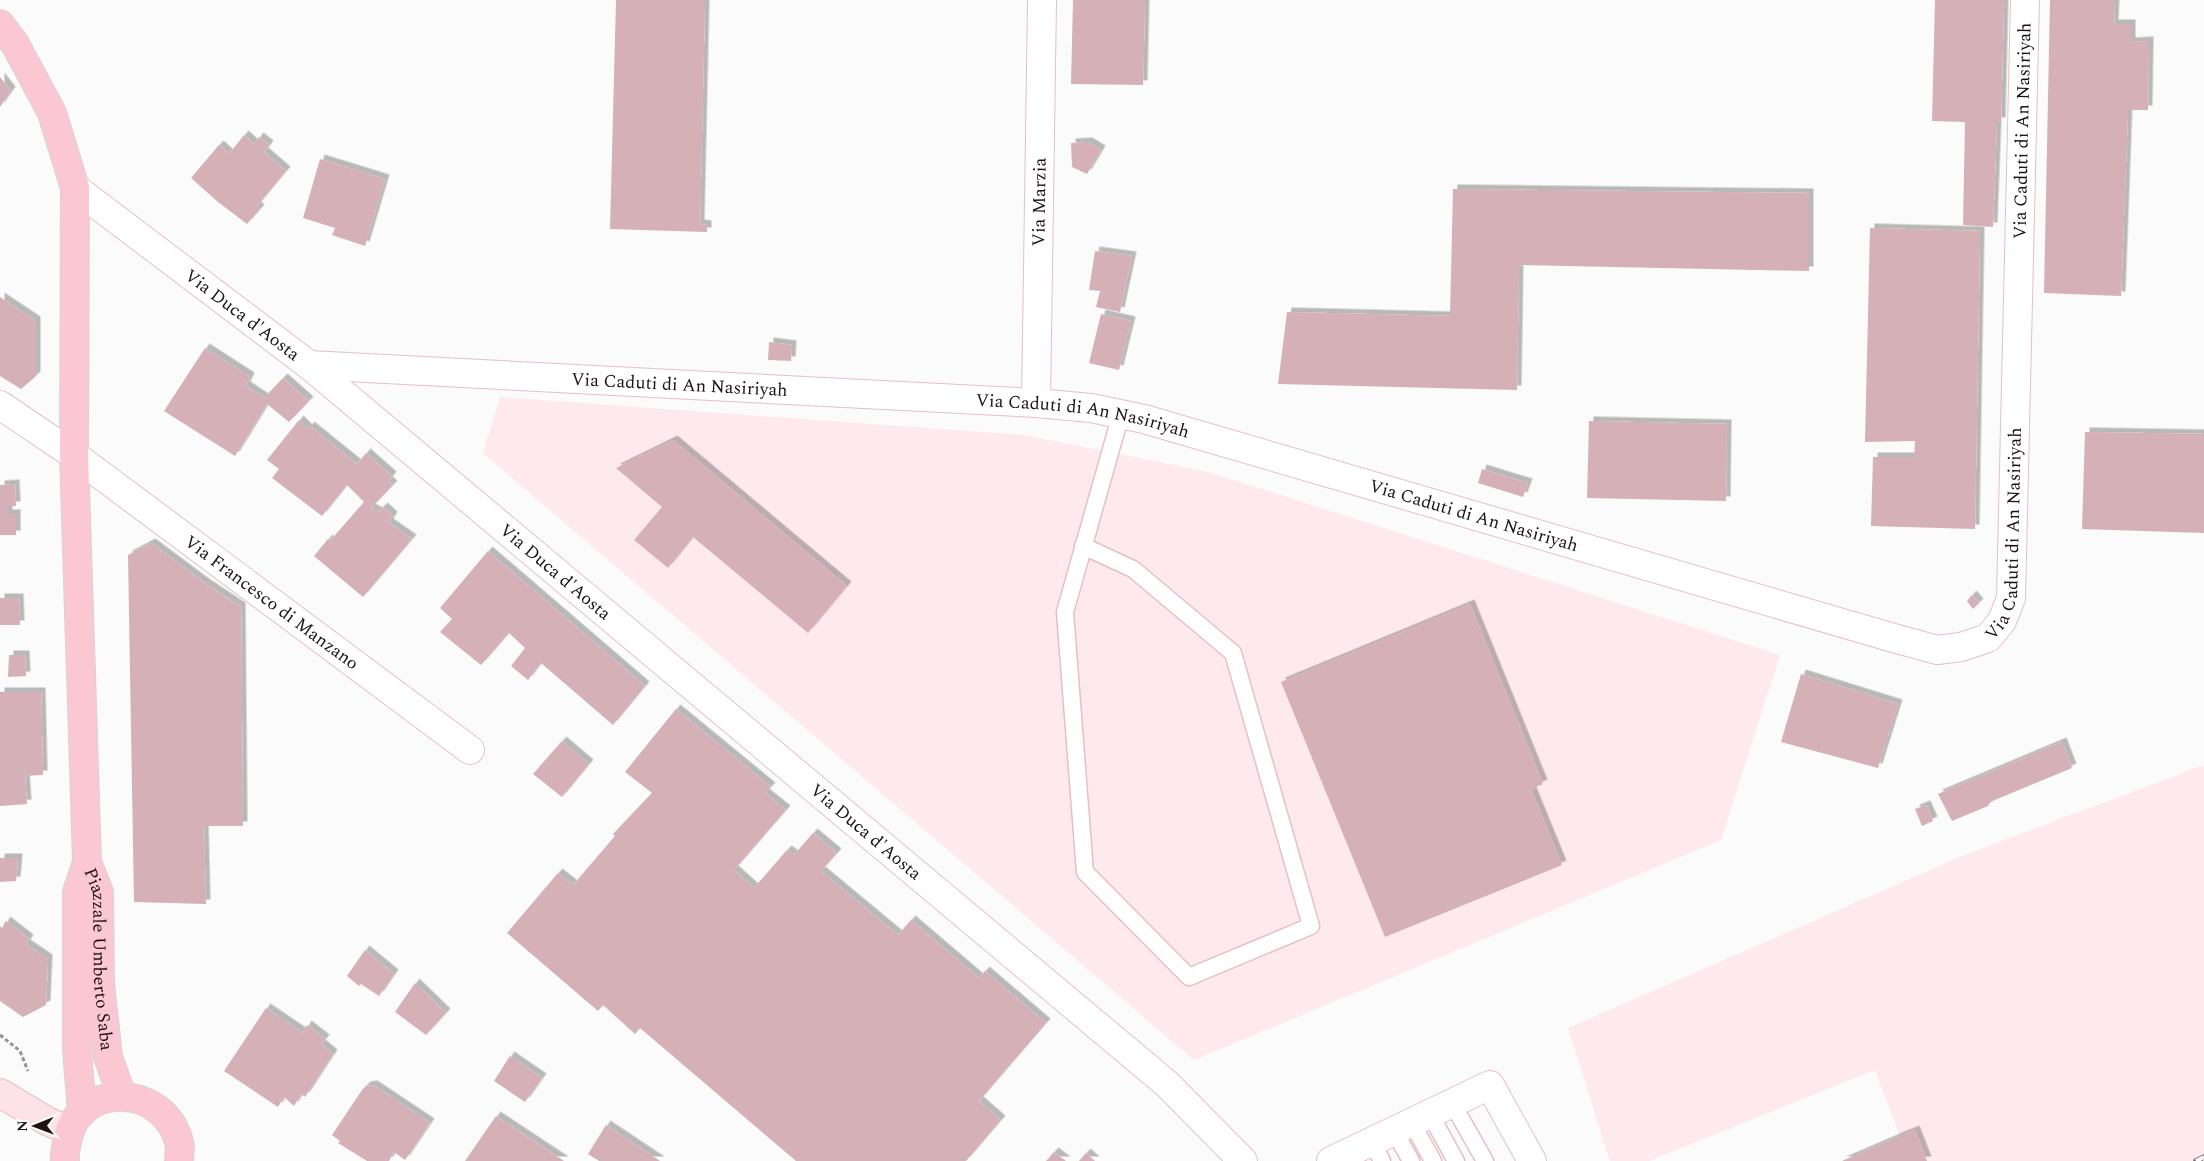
<svg xmlns="http://www.w3.org/2000/svg" width="2204" height="1161" viewBox="0 0 2204 1161" font-family="Spectral,serif">
<style>
.built{fill:#feeaee}
.building{fill:#d5b0b7;filter:url(#shadow)}
.lines{fill:none;stroke-linecap:round;stroke-linejoin:round}
.lane-casing{stroke:#e5bfc6;stroke-width:19}
.street-casing{stroke:#e5bfc6;stroke-width:30}
.secondary-casing{stroke:#e5bfc6;stroke-width:30}
.primary-casing{stroke:#d7d4d5;stroke-width:30}
.path{stroke:#989294;stroke-width:3;stroke-dasharray:4 2.5;stroke-linecap:butt}
.lane{stroke:#fff;stroke-width:16}
.street{stroke:#fff;stroke-width:28}
.secondary{stroke:#fde3e9;stroke-width:28}
.primary{stroke:#fbc7d3;stroke-width:28}
.rail-casing{stroke:#736b6d;stroke-width:5.5}
.rail{stroke:#fff;stroke-width:4;stroke-dasharray:11;stroke-linecap:butt}
.labels{text-anchor:middle;dominant-baseline:central;stroke-width:4;stroke-linejoin:round;paint-order:stroke}
.street-label{font-size:18px;fill:#1f1215;stroke:#fff}
</style>
<defs>
<filter id="shadow"><feDropShadow dx="4.5" dy="-4.5" stdDeviation="0" flood-color="#0004"/></filter>
</defs>
<rect width="100%" height="100%" fill="#fbfbfb"/>
<!-- built -->
<g class="built">
<path d="M500 397 1024 435 1209 472 1780 655 1721 840 1194 1060 483 453Z"/>
<path d="M2204 765V1161H1842L1900 1136 1875 1070 1649 1161H1610L1568 1028 1967 854Z"/>
</g>
<!-- building -->
<g class="building">
<path d="M616 0H705L700 224 707 225V232L610 229Z"/>
<path d="M1073 0H1145L1143 85 1071 84Z"/>
<path d="M1935 0H2004L2001 122H1997L1993 227 1963 225 1965 122 1932 121Z"/>
<path d="M2050 0H2115L2114 24H2131V42L2149 41 2148 110H2128L2121 296 2044 293Z"/>
<path d="M0 77 11 91 0 107Z"/>
<path d="M244 135 254 144 259 137 269 145 264 152 286 171 257 206 260 209 247 224 218 202 191 178 219 145 229 154Z"/>
<path d="M1088 142 1101 150 1087 174 1072 167 1071 143Z"/>
<path d="M320 159 385 179 365 246 332 235 335 228 303 218Z"/>
<path d="M1453 189 1809 193V271L1519 265 1517 390 1278 384 1287 312 1450 316Z"/>
<path d="M1870 228 1980 231 1975 529 1871 526 1873 457H1914L1915 441 1865 442Z"/>
<path d="M1095 251 1132 256 1120 312 1096 307 1100 291 1089 290Z"/>
<path d="M0 297 36 321V376L21 389 0 376Z"/>
<path d="M1101 314 1131 321 1119 370 1089 363Z"/>
<path d="M769 342 792 345 791 361 768 360Z"/>
<path d="M205 348 250 377 246 386 264 398 283 378 309 401 289 422 267 404 235 456 164 411Z"/>
<path d="M299 420 308 429 310 426 357 464 366 453 392 476 388 481 393 485 371 508 378 512 383 507 393 516 389 523 412 539 363 597 314 556 328 539 330 541 364 502 347 485 322 516 272 478 279 469 267 460Z"/>
<path d="M1589 421 1727 424 1726 501 1587 498Z"/>
<path d="M2085 432 2204 434V533L2082 529Z"/>
<path d="M673 440 847 586 808 633 693 537 668 568 634 540 662 507 616 468Z"/>
<path d="M1482 469 1528 483 1523 497 1478 483Z"/>
<path d="M15 484 16 506H8V514H16V535H0V485Z"/>
<path d="M151 543 206 584 241 607 243 826H204L206 904 134 902 128 555Z"/>
<path d="M488 551 645 686 613 725 541 663 528 680 511 666 525 648 509 633 481 665 440 632 452 619 440 608Z"/>
<path d="M1972 595 1979 603 1973 609 1967 601Z"/>
<path d="M0 598H19L20 625H0Z"/>
<path d="M1470 604 1543 784 1531 789 1562 865 1385 937 1281 682Z"/>
<path d="M9 655H25L26 676 8 677Z"/>
<path d="M1801 674 1898 704 1878 768 1781 742Z"/>
<path d="M0 692H41L43 775 25 776 27 804 0 806Z"/>
<path d="M676 709 771 787 765 793 786 810 734 870 754 888 787 850 794 855 813 833 837 853 821 871 898 935 911 920 979 978 985 971 1046 1023 979 1101 1001 1120 966 1161H796L640 1028 635 1034 603 1005 598 1011 507 933 558 873 573 885 615 836 613 834 652 793 625 772Z"/>
<path d="M562 741 589 764 562 797 533 774Z"/>
<path d="M2062 742 2072 768 1990 802 1988 806 1952 821 1938 794Z"/>
<path d="M1926 805 1933 821 1922 826 1915 809Z"/>
<path d="M0 858H18L16 881 0 882Z"/>
<path d="M6 921 29 939 26 944 48 959 46 1005 23 1017 0 1001V926L2 928Z"/>
<path d="M365 950 394 974 379 996 361 984 359 986 347 976Z"/>
<path d="M415 983 446 1013 426 1035 395 1012Z"/>
<path d="M266 1008 303 1033 307 1025 325 1039 321 1044 333 1054 305 1097 301 1094 294 1106 284 1097 278 1107 224 1071Z"/>
<path d="M510 1056 542 1078 525 1102 494 1081Z"/>
<path d="M373 1085 430 1123 405 1160 394 1152 389 1161H367L338 1143 340 1141 332 1135 362 1090 366 1086Z"/>
<path d="M496 1116 564 1161H465Z"/>
<path d="M606 1125 660 1161H599L588 1154Z"/>
<path d="M1915 1130 1927 1161H1842L1900 1136Z"/>
<path d="M1054 1152 1066 1161H1046Z"/>
<path d="M1086 1153 1095 1161H1079Z"/>
</g>
<g class="lines">
<defs>
<g id="lane">
<path d="M1083 546 1133 569 1233 653 1311 926 1189 977 1085 872 1065 612 1121 414"/>
<path d="M1452 1103 1485 1161"/>
<path d="M1430 1114 1456 1161"/>
<path d="M1412 1123 1433 1161"/>
<path d="M1394 1131 1411 1161"/>
<path d="M1372 1142 1382 1161"/>
</g>
<g id="street">
<path id="s1" d="M75 188 309 365 1167 1084 1243 1161"/>
<path id="s2" d="M309 365 1036 403 1091 408 1144 419 1890 637 1937 650 1961 647 1988 638 2002 621 2011 598 2025 0"/>
<path id="s3" d="M1036 403 1042 0"/>
<path id="s4" d="M0 405 74 455 470 750"/>
<path d="M1331 1161 1490 1085 1532 1161"/>
</g>
<path id="secondary" d="M0 1093 47 1121 69 1131"/>
<g id="primary">
<path d="M0 24 15 44 52 113 75 188 74 455 87 862 77 892V1050L82 1112"/>
<path id="s5" d="M87 862 99 892 100 984 108 1057 122 1096"/>
<path d="M65 1161C64 1153 66 1146 68 1138 80 1081 164 1084 179 1142 181 1147 179 1155 179 1161"/>
</g>
</defs>
<!-- lane casing -->
<use href="#lane" class="lane-casing"/>
<!-- street casing -->
<use href="#street" class="street-casing"/>
<!-- secondary casing -->
<use href="#secondary" class="secondary-casing"/>
<!-- primary casing -->
<use href="#primary" class="primary-casing"/>
<!-- path -->
<path class="path" d="M0 1035 20 1051 28 1071"/>
<!-- lane -->
<use href="#lane" class="lane"/>
<!-- street -->
<use href="#street" class="street"/>
<!-- secondary -->
<use href="#secondary" class="secondary"/>
<!-- primary -->
<use href="#primary" class="primary"/>
<defs>
<path id="rail" d="M2196 1161 2204 1157"/>
</defs>
<!-- rail casing -->
<use href="#rail" class="rail-casing"/>
<!-- rail -->
<use href="#rail" class="rail"/>
</g>
<g class="labels">
<!-- street labels -->
<g class="street-label">
<text stroke="none"><textPath href="#s2" startOffset="2230">Via Caduti di An Nasiriyah</textPath></text>
<text stroke="none"><textPath href="#s3" startOffset="201">Via Marzia</textPath></text>
<text stroke="none"><textPath href="#s1" startOffset="210">Via Duca d'Aosta</textPath></text>
<text stroke="none"><textPath href="#s2" startOffset="371">Via Caduti di An Nasiriyah</textPath></text>
<text stroke="none"><textPath href="#s2" startOffset="776">Via Caduti di An Nasiriyah</textPath></text>
<text stroke="none"><textPath href="#s2" startOffset="1181">Via Caduti di An Nasiriyah</textPath></text>
<text stroke="none"><textPath href="#s2" startOffset="1825">Via Caduti di An Nasiriyah</textPath></text>
<text stroke="none"><textPath href="#s1" startOffset="615">Via Duca d'Aosta</textPath></text>
<text stroke="none"><textPath href="#s4" startOffset="336">Via Francesco di Manzano</textPath></text>
<text stroke="none"><textPath href="#s1" startOffset="1020">Via Duca d'Aosta</textPath></text>
<text stroke="none"><textPath href="#s5" startOffset="99">Piazzale Umberto Saba</textPath></text>
</g>
</g>
<!-- north arrow -->
<g transform="translate(35 1126) rotate(269)" stroke="#ffffff" stroke-width="4" paint-order="stroke">
<path d="M0-4L9 19L0 12L-9 19Z" fill="#1f1215"/>
<text y="-8" font-size="14" font-weight="bold" text-anchor="middle" fill="#1f1215">N</text>
</g>
</svg>
